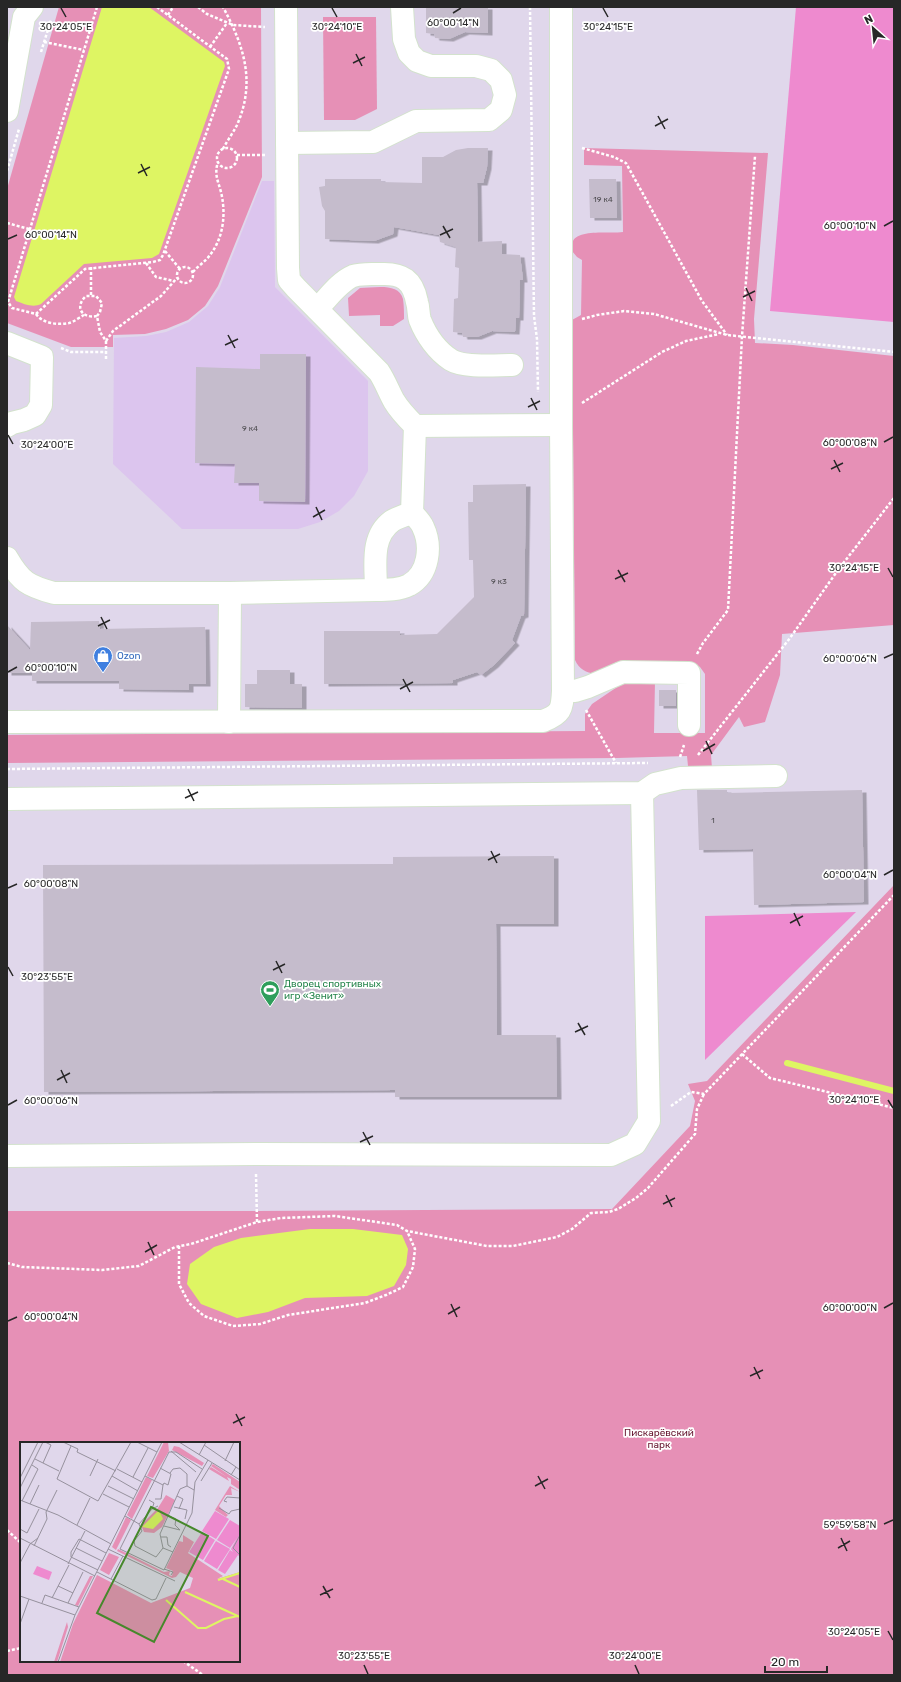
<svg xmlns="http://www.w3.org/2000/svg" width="901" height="1682" viewBox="0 0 901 1682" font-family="Rubik,sans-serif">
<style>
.education{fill:#dcc5ee}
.green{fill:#e690b6;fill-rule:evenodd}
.pitch{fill:#ee8acf}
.water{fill:#def563}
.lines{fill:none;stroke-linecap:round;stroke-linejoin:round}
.stream{stroke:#def563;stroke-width:6}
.building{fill:#c5bccc;filter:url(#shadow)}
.minor-casing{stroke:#d3e2cd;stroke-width:24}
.path{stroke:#fff;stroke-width:2.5;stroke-dasharray:3 2;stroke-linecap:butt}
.minor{stroke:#fff;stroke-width:22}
.ticks{fill:none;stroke:#272727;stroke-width:1.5}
.labels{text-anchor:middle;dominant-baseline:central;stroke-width:3.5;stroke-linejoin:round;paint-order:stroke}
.number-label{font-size:8px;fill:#4e4c50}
.shop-label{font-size:10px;fill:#366cbe;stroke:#fff;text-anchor:start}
.leisure-label{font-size:10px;fill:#27864d;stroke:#fff;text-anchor:start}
.park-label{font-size:10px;fill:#66152f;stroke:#fff}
.inset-river{fill:none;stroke:#def563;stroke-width:2}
.inset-road{fill:none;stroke:#96919d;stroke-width:1}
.view{fill:#46882b;fill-opacity:0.15;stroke:#46882b;stroke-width:2}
.inset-edge{fill:none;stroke:#272727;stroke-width:2}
.ticks-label{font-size:10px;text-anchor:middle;fill:#272727;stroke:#fff;stroke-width:3.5;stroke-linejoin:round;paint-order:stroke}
</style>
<defs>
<filter id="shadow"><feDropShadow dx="4.5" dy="2.5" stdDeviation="0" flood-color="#0004"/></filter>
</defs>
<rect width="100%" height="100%" fill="#e0d7eb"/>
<!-- education -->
<path class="education" d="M262 181H274L275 287 368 381V471L354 496 339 511 320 522 298 529H182L113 464 114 338 146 336 166 332 189 322 208 306 220 287Z"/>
<!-- green -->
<g class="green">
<path d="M59 7H261L262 177 218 286 205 306 188 320 166 329 145 334 113 335V347H71L7 323V189Z"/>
<path d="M323 17H376L377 109 355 120H324Z"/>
<path d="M584 148 768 153 754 319 755 343 793 345 894 356V625L782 634 780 675 765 722 744 727 739 717 711 755 712 768 688 766 687 756 617 758 7 763V735L585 731V714L592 704 626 681H655L654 733H705V674L700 667 691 662H616C605 677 583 678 575 660L572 320 581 315 582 260 577 257 572 251C572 248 572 244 573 241 579 229 611 234 623 232L622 166 584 165Z"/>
<path d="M360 288C373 288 399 282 403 299 404 306 404 313 404 319L393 326H380V315L349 316 348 298Z"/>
<path d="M894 885V1675H7V1211H257L612 1209 690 1126 695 1101 688 1084 707 1081ZM21 1443H239V1661H21Z"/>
</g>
<!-- pitch -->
<g class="pitch">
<path d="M796 7H894V322L770 311Z"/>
<path d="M856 912 705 1060V916Z"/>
</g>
<!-- water -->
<g class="water">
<path d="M102 7H149L224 62 225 66 159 254 152 258 84 264 41 304C33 308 24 304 16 301L14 297Z"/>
<path d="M310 1229H353L402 1235 408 1249 406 1265 394 1286 367 1296 305 1298 268 1312 237 1318 201 1304 187 1284 190 1264 214 1247 241 1238Z"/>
</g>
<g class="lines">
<!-- stream -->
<path class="stream" d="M787 1063 894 1091"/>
</g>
<!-- building -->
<g class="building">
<path d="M426 7H488V33L465 32 449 39 435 38 434 34 426 33Z"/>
<path d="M468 148H488L487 167 483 183H477L478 242 502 241V254L520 255 523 280H520L519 318H516L515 332 492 331 477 337H463L462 333 453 332 454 299 458 298 459 268 455 267 456 247 440 242 439 235 394 227 393 234 374 241 325 239V211L322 206 319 187 325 186V179H381V182L422 183V157H443L456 150Z"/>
<path d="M589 179H616L617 218H590Z"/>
<path d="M260 354H306L305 502 259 501V483H234L235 464 195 463 196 367 260 369Z"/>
<path d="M526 484 524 615 521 616 512 640 515 643 494 665 481 675 477 672 453 680V683L324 684V631H400V635L437 634 474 597 473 560H469L468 502H473V485Z"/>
<path d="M99 621 100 629 205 627 206 684H189V690L119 689V681H32V673H7V625L30 650 31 622Z"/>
<path d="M257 670H290V684H302V708L245 707V684H257Z"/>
<rect x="659" y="690" width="17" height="16"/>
<path d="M697 790H727V793L862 790 864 902 754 905 753 849 699 850Z"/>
<path d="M554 856V924H496L497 1035H556L557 1097H395V1090L44 1092 43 865 393 864V857Z"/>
</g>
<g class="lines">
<defs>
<g id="minor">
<path d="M286 7 288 268 289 280 296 288 379 372C385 381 389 392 394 401 400 411 407 418 415 426L561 425"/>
<path d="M7 111 24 17 32 7"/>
<path d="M287 143 373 142 416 121 489 120 501 110 505 95 501 80 491 70 476 66H431L417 61 409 53 404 39 402 7"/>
<path d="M317 309C328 298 339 282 353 276 362 273 372 274 381 274 402 273 413 280 417 302 419 308 418 314 420 320 426 335 437 351 451 360 464 368 496 365 512 365"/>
<path d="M7 343 42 357 41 405 35 415 24 420 12 423 7 426"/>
<path d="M7 558C21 582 28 586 54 593H230L376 590C376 566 370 537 392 521 398 517 406 515 412 513L415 426"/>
<path d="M376 590C387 590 399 590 409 585 429 574 432 546 423 527 421 522 416 517 412 513"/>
<path d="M563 691H575L588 687 623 672 689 673V725"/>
<path d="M7 722 543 721C561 714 562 710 563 691L561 425V7"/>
<path d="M229 722 230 593"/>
<path d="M7 799 642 793 655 784 681 778 776 776"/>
<path d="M7 1156 256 1154 611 1155 635 1144 649 1121 642 793"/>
</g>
</defs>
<!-- minor casing -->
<use href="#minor" class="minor-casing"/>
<!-- path -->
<g class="path">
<path d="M97 7 8 302 12 308 36 314 85 269 153 262 160 260 163 255 229 69 227 59 157 7"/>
<path d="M198 7 207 14 233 25 265 27"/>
<path d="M530 7 534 316 537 339 538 392"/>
<path d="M168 15 173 7"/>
<path d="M44 42 84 50"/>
<path d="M210 47 227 23"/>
<path d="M41 52 51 20"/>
<circle cx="227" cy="158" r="10"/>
<path d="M582 148 614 157 626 163 702 301 727 335"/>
<path d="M223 149C227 141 233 133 237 125 256 82 244 46 223 7"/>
<path d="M237 155H266"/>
<path d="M7 171 19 129"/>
<path d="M7 223 29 229"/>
<path d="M165 251 180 269"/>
<path d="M146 263 156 277 174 281"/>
<path d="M91 267V295"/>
<circle cx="185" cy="275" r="8"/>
<path d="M193 272C198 266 206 261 210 255 224 237 226 213 221 192 218 181 214 174 218 162"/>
<path d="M36 314C43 324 58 325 69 323 74 322 80 317 84 315"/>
<path d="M97 316C82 319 74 307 86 296H96L102 303 100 312 97 316 100 332 106 341V360"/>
<path d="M582 319 597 315 624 311 654 314 727 335 894 352"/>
<path d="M106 341 113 331 161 296 177 278"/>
<path d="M61 348 71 352H106"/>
<path d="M582 403 662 352 686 341 719 334"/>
<path d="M697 654 703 643 728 610 742 336 755 156"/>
<path d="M586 710 616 763"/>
<path d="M698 755 790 638 838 570 894 498"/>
<path d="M680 757 684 745"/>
<path d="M7 769 648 763"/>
<path d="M742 1054 770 1078 894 1108"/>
<path d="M671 1106 691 1092 704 1094 894 895"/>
<path d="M256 1174 257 1222"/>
<path d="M179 1246V1284L189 1303 204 1316 233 1326 260 1324 288 1315 365 1303 386 1295 403 1287 413 1267 415 1249 407 1231"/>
<path d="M7 1263 22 1267 102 1270 139 1266 175 1247 191 1244 257 1222 281 1218 335 1216 397 1225 407 1231 487 1246H513L557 1237 572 1229 591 1213 609 1212 618 1209 636 1198 648 1188 695 1134 697 1109 704 1094"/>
<path d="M7 1530 21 1543"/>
<path d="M7 1651 21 1648"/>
<path d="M183 1661 203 1675"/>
</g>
<!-- minor -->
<use href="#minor" class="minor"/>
</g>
<!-- ticks -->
<path class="ticks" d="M61 8 66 17M332 8 337 17M603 8 608 17M453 13 461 8M356 54 362 66M353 63 365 57M658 116 665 129M655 126 668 119M141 164 147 176M138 173 150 167M443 226 450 238M884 226 893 221M440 235 453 229M8 239 17 235M746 288 752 301M743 297 755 291M228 335 235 348M225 345 238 339M531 398 537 410M528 407 540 401M8 435 13 444M884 442 893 437M834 460 840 472M831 469 843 463M316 507 322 520M313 517 325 510M888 568 893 577M618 570 625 582M615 579 628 573M101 617 107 629M98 626 110 620M884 658 893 654M8 672 17 667M403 679 410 692M400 689 413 682M706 741 712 754M703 751 715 744M188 789 194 801M185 798 198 792M491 851 497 863M488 860 500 854M884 875 893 870M8 888 17 884M794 913 800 926M790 923 803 916M276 961 282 973M8 967 13 976M273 970 285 964M578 1023 585 1035M575 1032 588 1026M61 1070 67 1083M57 1080 70 1073M888 1100 893 1108M8 1105 17 1100M363 1132 370 1145M360 1142 373 1136M666 1195 672 1207M663 1204 675 1198M148 1242 154 1255M145 1252 157 1245M451 1304 457 1317M884 1308 893 1303M448 1314 460 1307M8 1321 17 1317M754 1367 760 1379M750 1376 763 1370M236 1414 242 1426M233 1423 245 1417M538 1476 545 1489M535 1486 548 1479M884 1524 893 1520M841 1538 847 1551M838 1548 850 1541M323 1586 330 1598M320 1595 333 1589M888 1631 893 1640M364 1665 368 1674M635 1665 639 1674"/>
<!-- icons -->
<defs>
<symbol id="shop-pin" viewBox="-11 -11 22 30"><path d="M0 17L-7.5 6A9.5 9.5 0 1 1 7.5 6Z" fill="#3f7fe0" stroke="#fff"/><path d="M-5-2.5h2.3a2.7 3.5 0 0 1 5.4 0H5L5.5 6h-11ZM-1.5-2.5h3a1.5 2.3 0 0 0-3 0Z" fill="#fff"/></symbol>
<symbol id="stadium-pin" viewBox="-11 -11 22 30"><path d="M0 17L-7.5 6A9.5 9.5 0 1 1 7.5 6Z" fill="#2e9e5b" stroke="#fff"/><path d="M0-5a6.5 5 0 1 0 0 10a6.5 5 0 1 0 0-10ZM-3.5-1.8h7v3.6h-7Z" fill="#fff"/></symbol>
</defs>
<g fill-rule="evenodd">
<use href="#shop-pin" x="92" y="645" width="22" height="30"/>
<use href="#stadium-pin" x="259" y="979" width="22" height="30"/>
</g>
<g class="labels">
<!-- number labels -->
<g class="number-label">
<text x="603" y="199">19 к4</text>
<text x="250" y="428">9 к4</text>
<text x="499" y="581">9 к3</text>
<text x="713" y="820">1</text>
</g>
<!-- shop labels -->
<g class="shop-label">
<text x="117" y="656">Ozon</text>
</g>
<!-- leisure labels -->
<g class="leisure-label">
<text x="284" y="984">Дворец спортивных<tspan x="284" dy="12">игр «Зенит»</tspan></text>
</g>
<!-- park labels -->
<g class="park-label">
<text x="659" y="1433">Пискарёвский<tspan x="659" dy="12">парк</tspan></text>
</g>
</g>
<!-- overview -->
<g transform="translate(20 1442)">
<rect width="220" height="220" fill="#e0d7eb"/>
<path d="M144 0H148L149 9 133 36 127 34ZM154 4 159 5 184 21 182 24 152 8ZM193 22 220 40V48L211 42V37L207 35 209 39 189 27 191 25 207 35 191 24ZM126 35 132 38 112 77 107 73ZM210 44 220 50 211 46 212 53H206L199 64 208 73 206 75 195 68ZM146 53 155 58 142 85 134 91 124 90 121 83 138 66ZM106 75 111 78 96 108 92 105 101 86 105 85 101 86ZM163 93 174 100 168 111 203 134 197 137 220 130V220H40L53 182 77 133 131 161 170 146 173 136 160 130 156 135 152 136 97 109 98 107 144 130 150 129 149 133 152 134 153 129 146 126 159 99 163 100ZM89 111 99 115 89 133 80 128ZM70 134H73L58 164 55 163ZM47 180 48 185 37 220H34Z" fill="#e690b6"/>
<path d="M195 69 209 77 196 97 182 89ZM210 78 220 84V115L218 113 205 132 198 128 210 108 213 110 211 107 217 96 210 106 197 98ZM182 90 195 98 183 118 169 110ZM196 99 210 107 197 127 184 119ZM17 124 32 130 29 138 13 132Z" fill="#ee8acf"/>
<path d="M139 68 143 77 133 87 122 85Z" fill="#def563"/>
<path class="inset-river" d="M203 137 220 145M198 138 220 131M165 150 220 175M146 158 178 186H186L204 177 218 174"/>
<path class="inset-road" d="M43 0 58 7 57 10 96 29M117 0 137 10M159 0 220 38M184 3 216 25M51 4 37 37 78 59 111 0M151 9 176 30M179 13 186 0M15 17 39 29M205 19 214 0M23 21 31 3 25 0M97 27 122 40M150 31 153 27 160 26 167 32V44L174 48M211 33 216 25 220 28M70 34 78 17M92 34 118 49M125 34 143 43 144 41 148 43 151 32 140 26M113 35 128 6M0 36 18 0M181 39 192 21M88 44 114 57M0 46 23 0M83 52 109 65M157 54 163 57 159 67M135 57H141L143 43M0 58 38 73 91 102M129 58 134 61 132 67M2 59 18 27 12 23M207 60 204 59 207 55 220 56M10 62 19 43M154 65 167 68 165 77M199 66 209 72 211 69 220 67M105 74 114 79 100 107 144 128 172 71 175 40 188 18M119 82 132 67 138 64M57 83 70 56M144 84 160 88 155 83 156 77 149 74M0 87 7 91 19 67M220 93 213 106 220 113M141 95H147L148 103 151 105M0 96 75 134M14 104 27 77 26 70 37 48M56 106 82 119M143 106 136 115 115 104 114 99 122 89 119 82 114 79 149 10H156L182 27M88 107 155 139M153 110 143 106 140 92 160 47 167 44M0 121 10 102 18 96M48 122 65 89M144 127 153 130 151 133M78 128 51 115V110L59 97 86 111M77 130 132 158 136 157 146 136M91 137 103 114M38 144 53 151M0 154 55 173M32 156 49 123M22 161 25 153 59 165M48 161 63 130M0 182 9 157M38 220 55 173 142 0"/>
<path class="view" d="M131 65 188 94 134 200 77 171Z"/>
<rect width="220" height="220" class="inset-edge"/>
</g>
<g class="ticks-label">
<text x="453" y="26">60°00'14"N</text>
<text x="66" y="30">30°24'05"E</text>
<text x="337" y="30">30°24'10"E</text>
<text x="608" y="30">30°24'15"E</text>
<text x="850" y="229">60°00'10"N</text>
<text x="51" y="238">60°00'14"N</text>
<text x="850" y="446">60°00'08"N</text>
<text x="47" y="448">30°24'00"E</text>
<text x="854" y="571">30°24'15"E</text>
<text x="850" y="662">60°00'06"N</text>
<text x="51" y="671">60°00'10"N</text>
<text x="850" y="878">60°00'04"N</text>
<text x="51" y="887">60°00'08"N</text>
<text x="47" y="980">30°23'55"E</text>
<text x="854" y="1103">30°24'10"E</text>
<text x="51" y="1104">60°00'06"N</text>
<text x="850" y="1311">60°00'00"N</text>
<text x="51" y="1320">60°00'04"N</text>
<text x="850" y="1528">59°59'58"N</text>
<text x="854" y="1635">30°24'05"E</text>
<text x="364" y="1659">30°23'55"E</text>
<text x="635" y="1659">30°24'00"E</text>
</g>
<!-- border -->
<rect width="901" height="1682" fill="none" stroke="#272727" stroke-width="16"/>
<!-- north arrow -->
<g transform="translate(873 28) rotate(333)" stroke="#ffffff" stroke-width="3" paint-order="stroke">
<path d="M0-3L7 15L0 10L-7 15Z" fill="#272727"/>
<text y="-6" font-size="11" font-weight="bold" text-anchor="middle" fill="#272727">N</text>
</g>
<!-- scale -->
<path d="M765 1666v6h62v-6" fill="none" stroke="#272727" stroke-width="2"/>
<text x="771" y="1666" font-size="12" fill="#272727" stroke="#ffffff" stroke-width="3" paint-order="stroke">20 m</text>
</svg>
